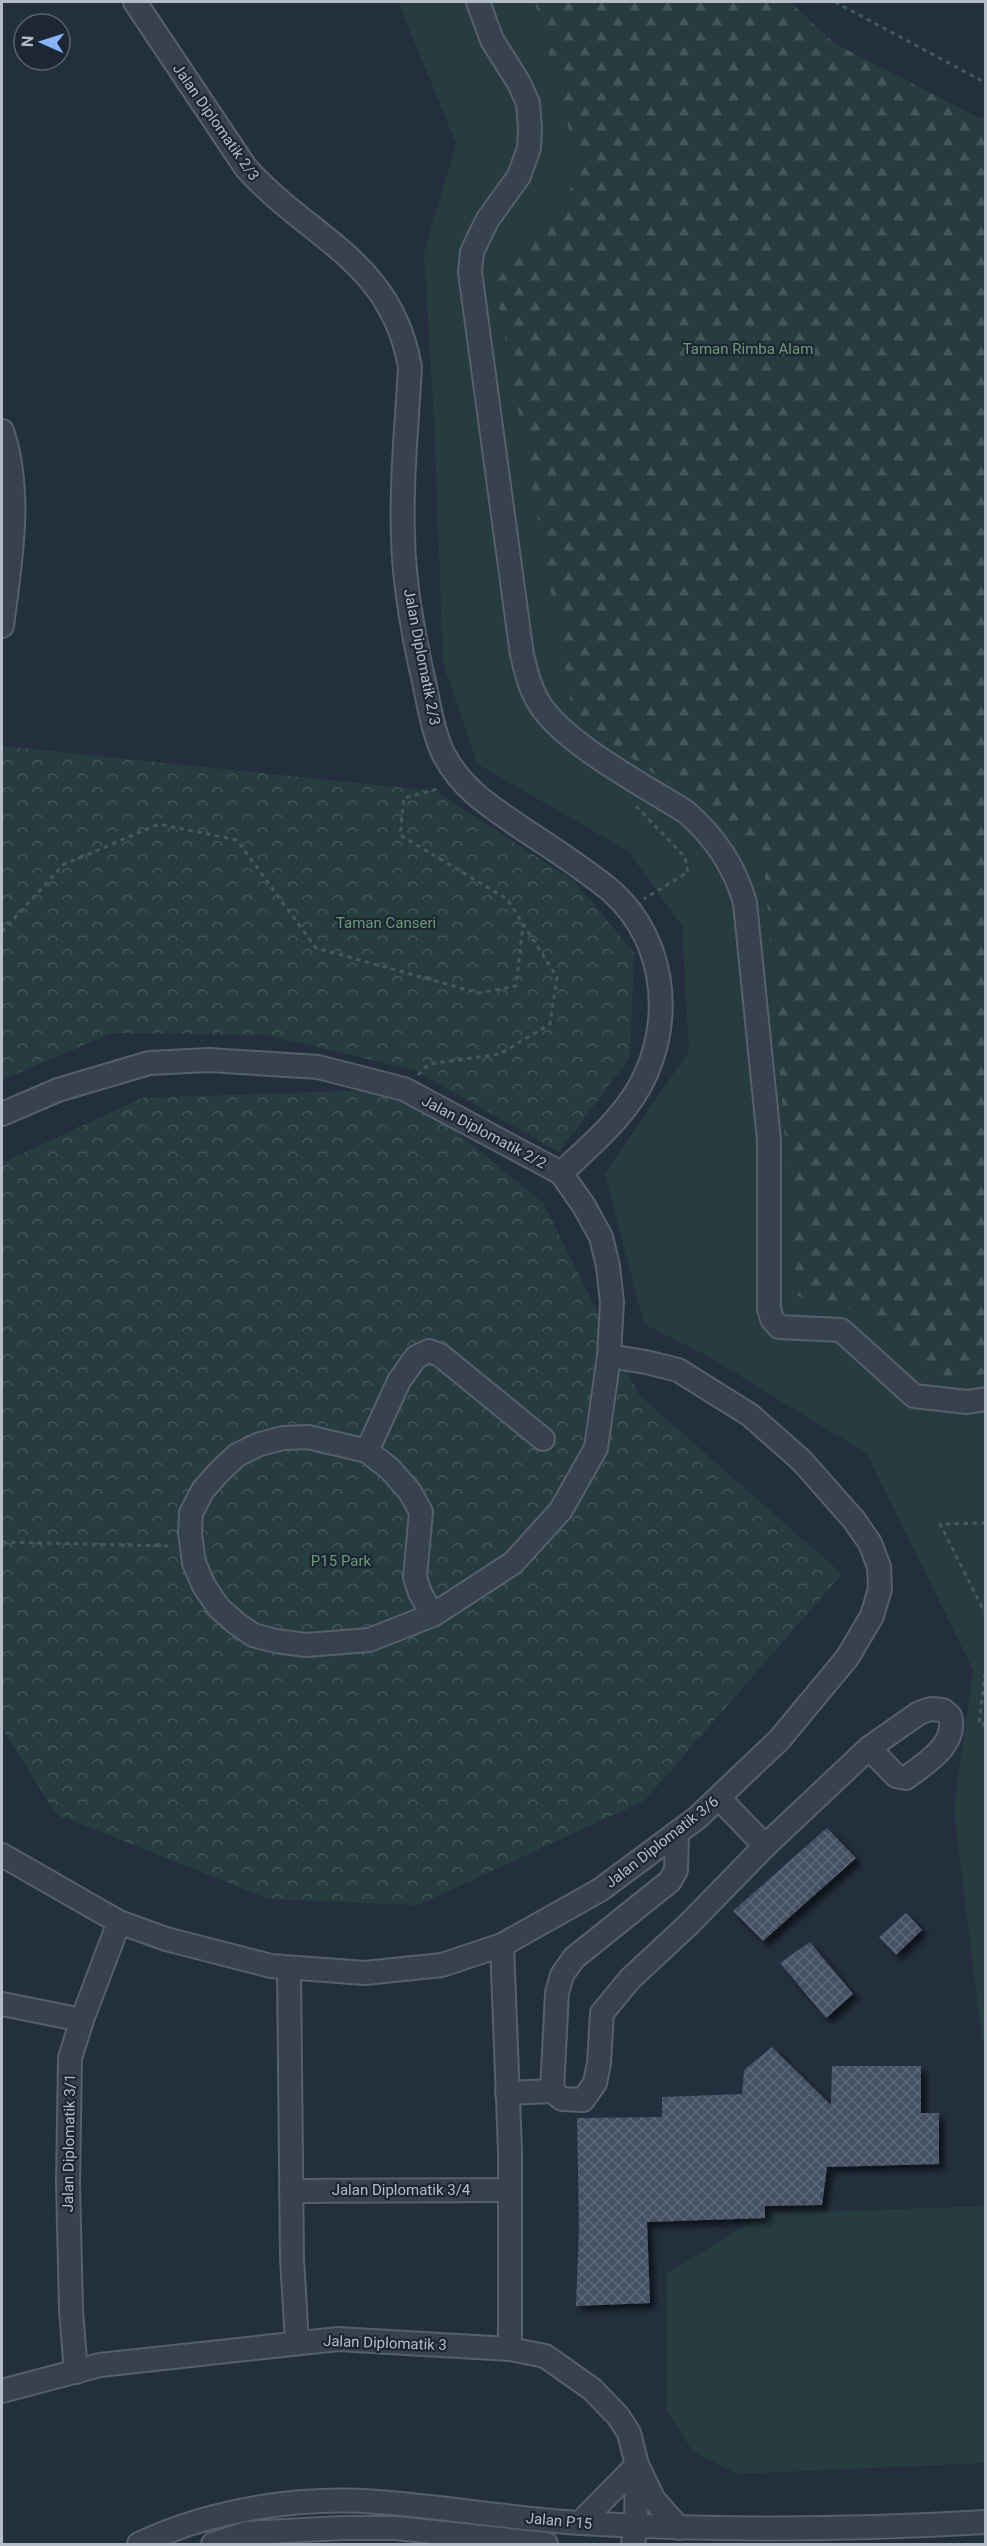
<svg xmlns="http://www.w3.org/2000/svg" width="987" height="2546" viewBox="0 0 987 2546" font-family="Roboto,sans-serif">
<style>
.grass{fill:#263c3f}
.forest{fill:url(#forest-firs)}
.park{fill:url(#park-crowns)}
.building{fill:url(#building-cross-hatch);filter:url(#shadow)}
.lines{fill:none;stroke-linecap:round;stroke-linejoin:round}
.minor-casing{stroke:#565f6c;stroke-width:26}
.path{stroke:#44595c;stroke-width:3;stroke-dasharray:4.5 4.5;stroke-linecap:butt}
.minor{stroke:#38414e;stroke-width:22}
.labels{text-anchor:middle;dominant-baseline:central;stroke-width:4.5;stroke-linejoin:round;paint-order:stroke}
.street-label{font-size:15px;fill:#b4bcc9;stroke:#1d2633}
.park-label{font-size:15px;fill:#6b9a76;stroke:#1d2633}
</style>
<defs>
<pattern id="forest-firs" width="22" height="20" patternUnits="userSpaceOnUse" patternTransform="scale(1.5)"><rect width="22" height="20" fill="#263c3f"/><path d="M5 1l3.5 6h-7zM16 11l3.5 6h-7z" fill="#435659"/></pattern>
<pattern id="park-crowns" width="20" height="18" patternUnits="userSpaceOnUse" patternTransform="scale(1.5)"><rect width="20" height="18" fill="#263c3f"/><path d="M2 6a3 3 0 1 1 6 0M12 15a3 3 0 1 1 6 0" fill="none" stroke="#435659"/></pattern>
<pattern id="building-cross-hatch" width="8" height="8" patternUnits="userSpaceOnUse" patternTransform="scale(1.5)"><rect width="8" height="8" fill="#455162"/><path d="M0 0l8 8M0 8l8-8" fill="none" stroke="#5d6877"/></pattern>
<filter id="shadow"><feDropShadow dx="5.5" dy="5.5" stdDeviation="3" flood-color="#0009"/></filter>
</defs>
<rect width="100%" height="100%" fill="#242f3e"/>
<!-- grass -->
<g class="grass">
<path d="M398 2H790L834 43 979 118 985 119V2044L982 2040 954 1809 973 1670 867 1454 706 1355 644 1324 605 1173 689 1051 682 926 628 851 477 764 443 663 434 417 424 253 456 143Z"/>
<path d="M985 2206V2463L737 2474 693 2452 666 2409V2274L764 2214Z"/>
</g>
<!-- forest -->
<path class="forest" d="M535 2H790L834 43 979 118 985 119V1374L939 1382 852 1309 797 1296 763 850 574 718 495 283 581 175Z"/>
<!-- park -->
<g class="park">
<path d="M2 746 435 791 574 881 634 953 630 1057 559 1152 414 1070 267 1035 112 1033 2 1080Z"/>
<path d="M404 1089 543 1203 639 1395 842 1574 644 1801 418 1905 269 1899 56 1814 2 1728V1163L142 1098Z"/>
</g>
<!-- building -->
<g class="building">
<path d="M827 1828 856 1858 763 1941 733 1911Z"/>
<path d="M906 1913 922 1930 896 1955 879 1937Z"/>
<path d="M810 1942 853 1994 826 2018 780 1963Z"/>
<path d="M772 2047 831 2105 832 2066H921V2113H939V2164L827 2167 822 2205 765 2206V2218L647 2222 650 2303 576 2306 579 2229 577 2118 662 2117V2097L742 2094 744 2070Z"/>
</g>
<g class="lines">
<defs>
<g id="minor">
<path d="M135 2 246 168C311 240 391 260 410 367 407 423 401 480 403 537 404 586 413 634 424 682 429 705 433 733 444 755 464 792 493 808 526 831 551 847 576 864 600 882 665 929 677 1018 640 1086 621 1120 589 1147 561 1173"/>
<path d="M478 2 492 40 519 83 528 103 530 128 529 148 519 176 488 219 479 237 472 252 470 272 522 655C526 671 530 689 539 703 563 743 645 786 686 812 715 837 735 867 745 903L769 1140V1309L772 1319 779 1327 841 1330 914 1396 967 1402 986 1399"/>
<path d="M2 431C23 492 10 564 2 626"/>
<path d="M2 1114 58 1090 149 1063 209 1060 318 1067 404 1089 561 1173 584 1206 601 1237 608 1266 612 1302 609 1356 596 1448 561 1510 513 1563 433 1615 369 1640 306 1645 276 1641 253 1635 236 1623 219 1608 204 1586 194 1563 190 1533 191 1513 203 1490 219 1472 237 1455 260 1444 283 1438 308 1437 367 1451 390 1469 410 1492 421 1512 415 1577 420 1593 433 1615"/>
<path d="M367 1451 399 1381 416 1357 429 1351 440 1355 543 1439"/>
<path d="M719 1798 765 1846"/>
<path d="M2 1855 119 1922 166 1939 271 1966 365 1973 442 1965 502 1945 600 1890 697 1818 779 1740 847 1658 872 1616 880 1589 879 1567 870 1543 854 1520 802 1461 750 1415 678 1370 646 1362 609 1356"/>
<path d="M502 1945 510 2151V2349"/>
<path d="M289 1968 292 2259 297 2342"/>
<path d="M2 2004 82 2020"/>
<path d="M552 2091 557 1993 562 1975 574 1958 670 1881 676 1870 677 1833"/>
<path d="M507 2093 552 2091 562 2099 583 2100 595 2083 599 2063 602 2013 630 1979 689 1924 765 1846 869 1748 919 1713 931 1709 943 1710 950 1716C958 1744 926 1763 906 1778L896 1776 869 1748"/>
<path d="M291 2191 510 2190"/>
<path d="M76 2372 71 2310 68 2183 70 2058 82 2020 119 1922"/>
<path d="M2 2391 100 2365 338 2339 510 2349 545 2356 592 2389 618 2416 629 2433 637 2465 636 2526 633 2544"/>
<path d="M639 2469 654 2500 679 2528"/>
<path d="M580 2523 637 2465"/>
<path d="M139 2544C210 2510 299 2496 378 2502 446 2507 513 2519 581 2523 716 2531 851 2530 986 2522"/>
<path d="M213 2544 247 2533 342 2528H396L546 2544"/>
</g>
</defs>
<!-- minor casing -->
<use href="#minor" class="minor-casing"/>
<!-- path -->
<g class="path">
<path d="M835 2 986 83"/>
<path d="M636 806 685 857 688 872 644 899"/>
<path d="M2 932 63 865 159 824 237 840 316 948 479 993 516 986 523 925"/>
<path d="M418 1075 429 1064 500 1054 550 1024 557 977 507 899 400 835 404 798 441 788"/>
<path d="M986 1523 940 1524 986 1615"/>
<path d="M2 1542 171 1546"/>
<path d="M986 1664 979 1724H986"/>
</g>
<!-- minor -->
<use href="#minor" class="minor"/>
</g>
<g class="labels">
<!-- street labels -->
<g class="street-label">
<text transform="translate(216 122) rotate(55)">Jalan Diplomatik 2/3</text>
<text transform="translate(422 657) rotate(79)">Jalan Diplomatik 2/3</text>
<text transform="translate(484 1132) rotate(28)">Jalan Diplomatik 2/2</text>
<text transform="translate(662 1842) rotate(-38)">Jalan Diplomatik 3/6</text>
<text transform="translate(69 2143) rotate(-89)">Jalan Diplomatik 3/1</text>
<text x="401" y="2190">Jalan Diplomatik 3/4</text>
<text transform="translate(385 2343) rotate(2)">Jalan Diplomatik 3</text>
<text transform="translate(559 2521) rotate(5)">Jalan P15</text>
</g>
<!-- park labels -->
<g class="park-label">
<text x="748" y="349">Taman Rimba Alam</text>
<text x="386" y="923">Taman Canseri</text>
<text x="341" y="1561">P15 Park</text>
</g>
</g>
<!-- border -->
<rect width="987" height="2546" fill="none" stroke="#b4bcc9" stroke-width="6"/>
<!-- north arrow -->
<g transform="translate(42 42) rotate(273)"><circle r="28" fill="#1d2633" stroke="#59626f" stroke-width="1.5"/>
<path d="M0-4.5L10 22L0 15L-10 22Z" fill="#8ab4f8"/>
<text y="-9" font-size="16" font-weight="bold" text-anchor="middle" fill="#b4bcc9">N</text>
</g>
</svg>
